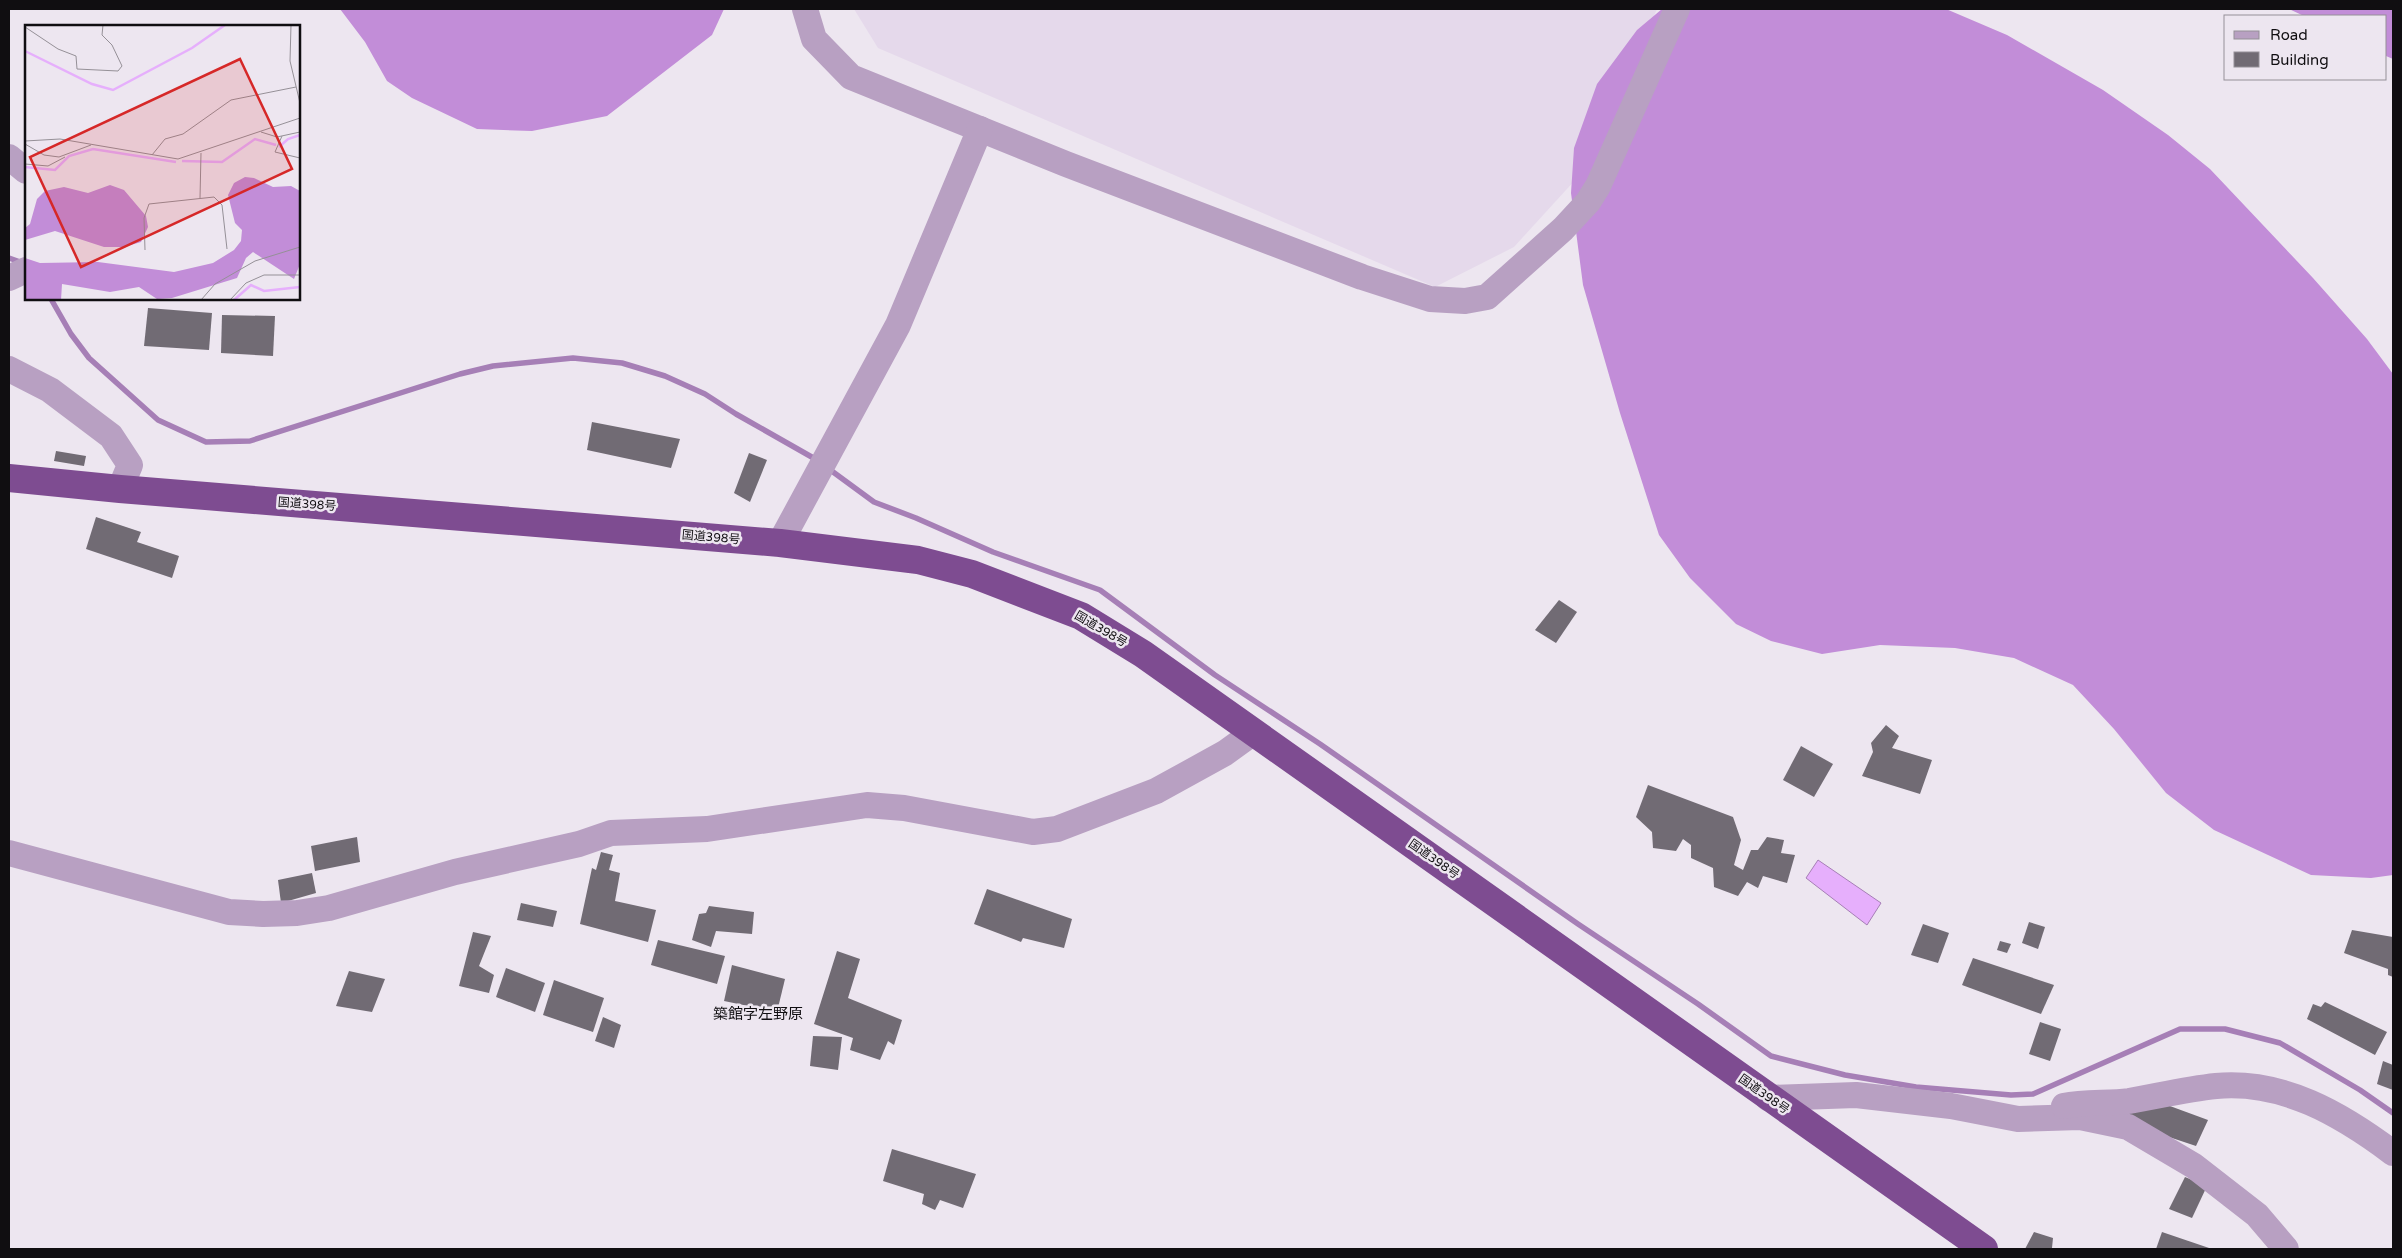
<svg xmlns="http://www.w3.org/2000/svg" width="2402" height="1258" viewBox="0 0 2402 1258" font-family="'Varela Round','Noto Sans JP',sans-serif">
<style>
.built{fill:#e5d9eb}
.forest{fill:#c28dd8}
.water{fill:#e6affc;stroke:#a67fb6}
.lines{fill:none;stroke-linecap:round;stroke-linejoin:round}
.stream{stroke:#a67fb6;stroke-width:5.5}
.building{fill:#716b74}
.minor{stroke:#b8a0c2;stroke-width:26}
.highway{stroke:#7e4c91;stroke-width:28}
.labels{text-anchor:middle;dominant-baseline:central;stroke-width:5;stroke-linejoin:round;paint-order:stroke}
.street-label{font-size:12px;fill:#100e11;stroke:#ede6f0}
.quarter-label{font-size:15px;fill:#100e11;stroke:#ede6f0}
.inset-river{fill:none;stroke:#e6affc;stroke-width:2.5}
.inset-road{fill:none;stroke:#959097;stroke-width:1}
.view{fill:#d62828;fill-opacity:0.15;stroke:#d62828;stroke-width:2.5}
.inset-edge{fill:none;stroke:#100e11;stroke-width:2.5}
</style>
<rect width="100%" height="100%" fill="#ede6f0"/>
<!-- built -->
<path class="built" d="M854 9H1657L1587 167 1514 247 1435 287 878 48Z"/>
<!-- forest -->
<g class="forest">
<path d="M340 9H724L712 35 607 116 532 131 477 129 412 98 387 81 365 42Z"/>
<path d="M1662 9H1946L2007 35 2103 90 2168 135 2210 169 2313 278 2367 339 2393 374V875L2371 878 2311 875 2214 830 2166 793 2114 729 2073 685 2014 658 1955 648 1880 645 1822 654 1771 641 1736 624 1690 578 1659 535 1620 413 1583 285 1571 193 1574 148 1597 84 1637 30Z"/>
<path d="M2289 9H2393V59L2386 56V16H2304Z"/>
</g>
<!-- water -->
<path class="water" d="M1818 860 1881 903 1867 925 1806 878Z"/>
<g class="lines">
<!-- stream -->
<g class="stream">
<path d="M9 258 23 263"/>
<path d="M51 299 71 334 89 358 158 420 206 442 250 441 460 374 493 366 573 358 622 363 665 376 705 394 736 414 817 460"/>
<path d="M829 469 874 502 916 518 993 552 1100 590 1215 675 1320 744 1578 924 1698 1004 1771 1056 1845 1075 1916 1087 2011 1095 2033 1094 2180 1029H2225L2280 1043 2360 1090 2393 1113"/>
</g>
</g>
<!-- building -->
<g class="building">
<path d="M148 308 212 313 209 350 144 346Z"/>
<path d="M222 315 275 316 273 356 221 353Z"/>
<path d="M592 422 680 439 671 468 587 450Z"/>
<path d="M56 451 86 456 84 466 54 461Z"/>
<path d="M749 453 767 460 750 502 734 493Z"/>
<path d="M96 517 141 532 137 542 179 556 172 578 86 549Z"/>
<path d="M1559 600 1577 612 1556 643 1535 630Z"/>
<path d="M1886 725 1899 736 1892 748 1932 760 1920 794 1862 776 1873 752 1871 743Z"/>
<path d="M1801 746 1833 764 1814 797 1783 780Z"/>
<path d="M1648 785 1733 817 1741 840 1734 865 1743 870 1751 850H1758L1767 837 1784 840 1781 853 1795 855 1787 883 1763 876 1758 888 1747 882 1738 896 1714 887 1713 868 1691 858V845L1683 839 1676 851 1653 848 1652 832 1636 817Z"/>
<path d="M357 837 360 862 315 871 311 846Z"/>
<path d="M601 852 613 855 609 870 620 873 615 901 656 910 648 942 580 924 592 868 596 870Z"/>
<path d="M312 873 316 893 281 903 278 880Z"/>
<path d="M987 889 1072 919 1064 948 1023 938 1021 942 974 924Z"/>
<path d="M521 903 557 911 553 927 517 920Z"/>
<path d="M709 906 754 912 752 934 716 931 711 947 692 940 699 914 706 913Z"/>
<path d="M2029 922 2045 927 2038 949 2022 943Z"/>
<path d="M1923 924 1949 933 1938 963 1911 955Z"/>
<path d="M2352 930 2393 937V977L2388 975V969L2344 953Z"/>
<path d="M473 932 491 936 479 966 494 975 489 993 459 986Z"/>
<path d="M658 940 725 956 717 984 651 965Z"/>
<path d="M2000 941 2011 944 2007 953 1997 950Z"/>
<path d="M837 951 860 959 848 998 902 1020 894 1045 888 1041 880 1060 850 1050 853 1038 814 1024Z"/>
<path d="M1973 958 2054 985 2041 1014 1962 985Z"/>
<path d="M732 965 785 979 777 1012 724 1001Z"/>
<path d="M506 968 545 983 535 1012 496 997Z"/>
<path d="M349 971 385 979 372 1012 336 1006Z"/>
<path d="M554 980 604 998 593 1032 543 1015Z"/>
<path d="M2325 1002 2387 1032 2375 1055 2307 1019 2313 1004 2321 1007Z"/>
<path d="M603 1017 621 1025 614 1048 595 1041Z"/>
<path d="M2040 1022 2061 1029 2050 1061 2029 1054Z"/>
<path d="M813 1036 842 1037 838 1070 810 1066Z"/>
<path d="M2383 1061 2393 1065V1090L2377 1084Z"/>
<path d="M2159 1102 2208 1120 2196 1146 2121 1121 2127 1106Z"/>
<path d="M892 1149 976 1174 963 1208 940 1200 935 1210 922 1204 924 1194 883 1181Z"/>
<path d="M2185 1177 2207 1186 2192 1218 2169 1209Z"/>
<path d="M2034 1232 2053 1238 2052 1248 2054 1249H2025Z"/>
<path d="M2162 1232 2212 1249H2156Z"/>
</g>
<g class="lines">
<!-- minor -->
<g class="minor">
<path d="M805 9 814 39 851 77 1066 164 1362 277 1430 299 1465 301 1487 297 1563 229 1588 202 1598 186 1677 9"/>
<path d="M9 157 26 171"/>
<path d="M9 278 26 270"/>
<path d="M9 369 50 390 111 436 130 465 120 489"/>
<path d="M780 543 898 325 980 129"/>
<path d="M9 853 229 912 263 914 297 913 329 908 455 872 579 844 611 833 707 829 867 805 904 808 1033 832 1057 829 1156 791 1225 753 1254 732"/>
<path d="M1768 1098 1856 1095 1951 1106 2018 1119 2080 1117 2128 1127 2194 1166 2257 1215 2286 1249"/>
<path d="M2064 1106C2085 1101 2108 1104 2129 1101 2158 1096 2187 1089 2216 1086 2283 1080 2341 1114 2393 1153"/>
</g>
<!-- highway -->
<path class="highway" d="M9 478 120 489 780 543 918 560 972 574 1081 616 1143 654 1984 1249"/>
</g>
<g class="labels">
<!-- street labels -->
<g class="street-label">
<text transform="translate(307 504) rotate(4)">国道398号</text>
<text transform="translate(711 537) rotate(5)">国道398号</text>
<text transform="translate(1101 629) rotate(30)">国道398号</text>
<text transform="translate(1434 859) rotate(35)">国道398号</text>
<text transform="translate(1764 1094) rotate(35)">国道398号</text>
</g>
<!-- quarter labels -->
<g class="quarter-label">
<text x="758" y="1014">築館字左野原</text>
</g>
</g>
<!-- overview -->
<g transform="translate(25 25)">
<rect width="275" height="275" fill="#ede6f0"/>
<path d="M220 152 229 153 248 162 266 161 275 166V239L269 254 228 227 221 233 212 253 147 273 132 274 114 262 85 267 37 259 36 275H0V233L15 238 73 237 149 247 188 238 209 225 216 216 217 205 210 198 203 170 209 158ZM85 160 99 165 121 191 123 202 116 217 99 222H79L30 206 0 215V203L5 199 12 174 20 166 39 162 63 168Z" fill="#c28dd8"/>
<path class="inset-river" d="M0 26 67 59 88 65 167 23 200 0M254 122 263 114 275 110M157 136 197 137 230 114 251 120M0 142 30 145 44 131 68 124 151 137M209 275 226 260 239 266 275 262"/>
<path class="inset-road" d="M266 0 265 36 275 78M0 2 33 24 51 31 52 44 93 46 97 41 87 20 77 10 78 0M236 107 252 112 275 107M257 111 250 127 275 133M0 116 35 114 153 134 275 93M0 119 19 130 34 132 66 120M127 130 140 114 158 109 206 75 271 62M0 139 23 141 40 132M275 147V166M175 173 176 128M120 225 119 193 124 179 189 172 197 180 202 224M176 275 190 259 230 236 275 222M205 275 221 258 239 250H275"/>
<path class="view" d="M215 34 267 144 56 242 5 132Z"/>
<rect width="275" height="275" class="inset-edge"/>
</g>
<!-- border -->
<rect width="2402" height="1258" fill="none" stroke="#100e11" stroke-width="20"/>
<!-- legend -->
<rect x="2224" y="15" width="162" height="65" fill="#ede6f0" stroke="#959097"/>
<rect x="2234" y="31" width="25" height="8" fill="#b8a0c2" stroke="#959097"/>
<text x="2270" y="40" font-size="15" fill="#100e11">Road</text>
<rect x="2234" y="52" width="25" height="15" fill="#716b74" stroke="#959097"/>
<text x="2270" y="65" font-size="15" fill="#100e11">Building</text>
</svg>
